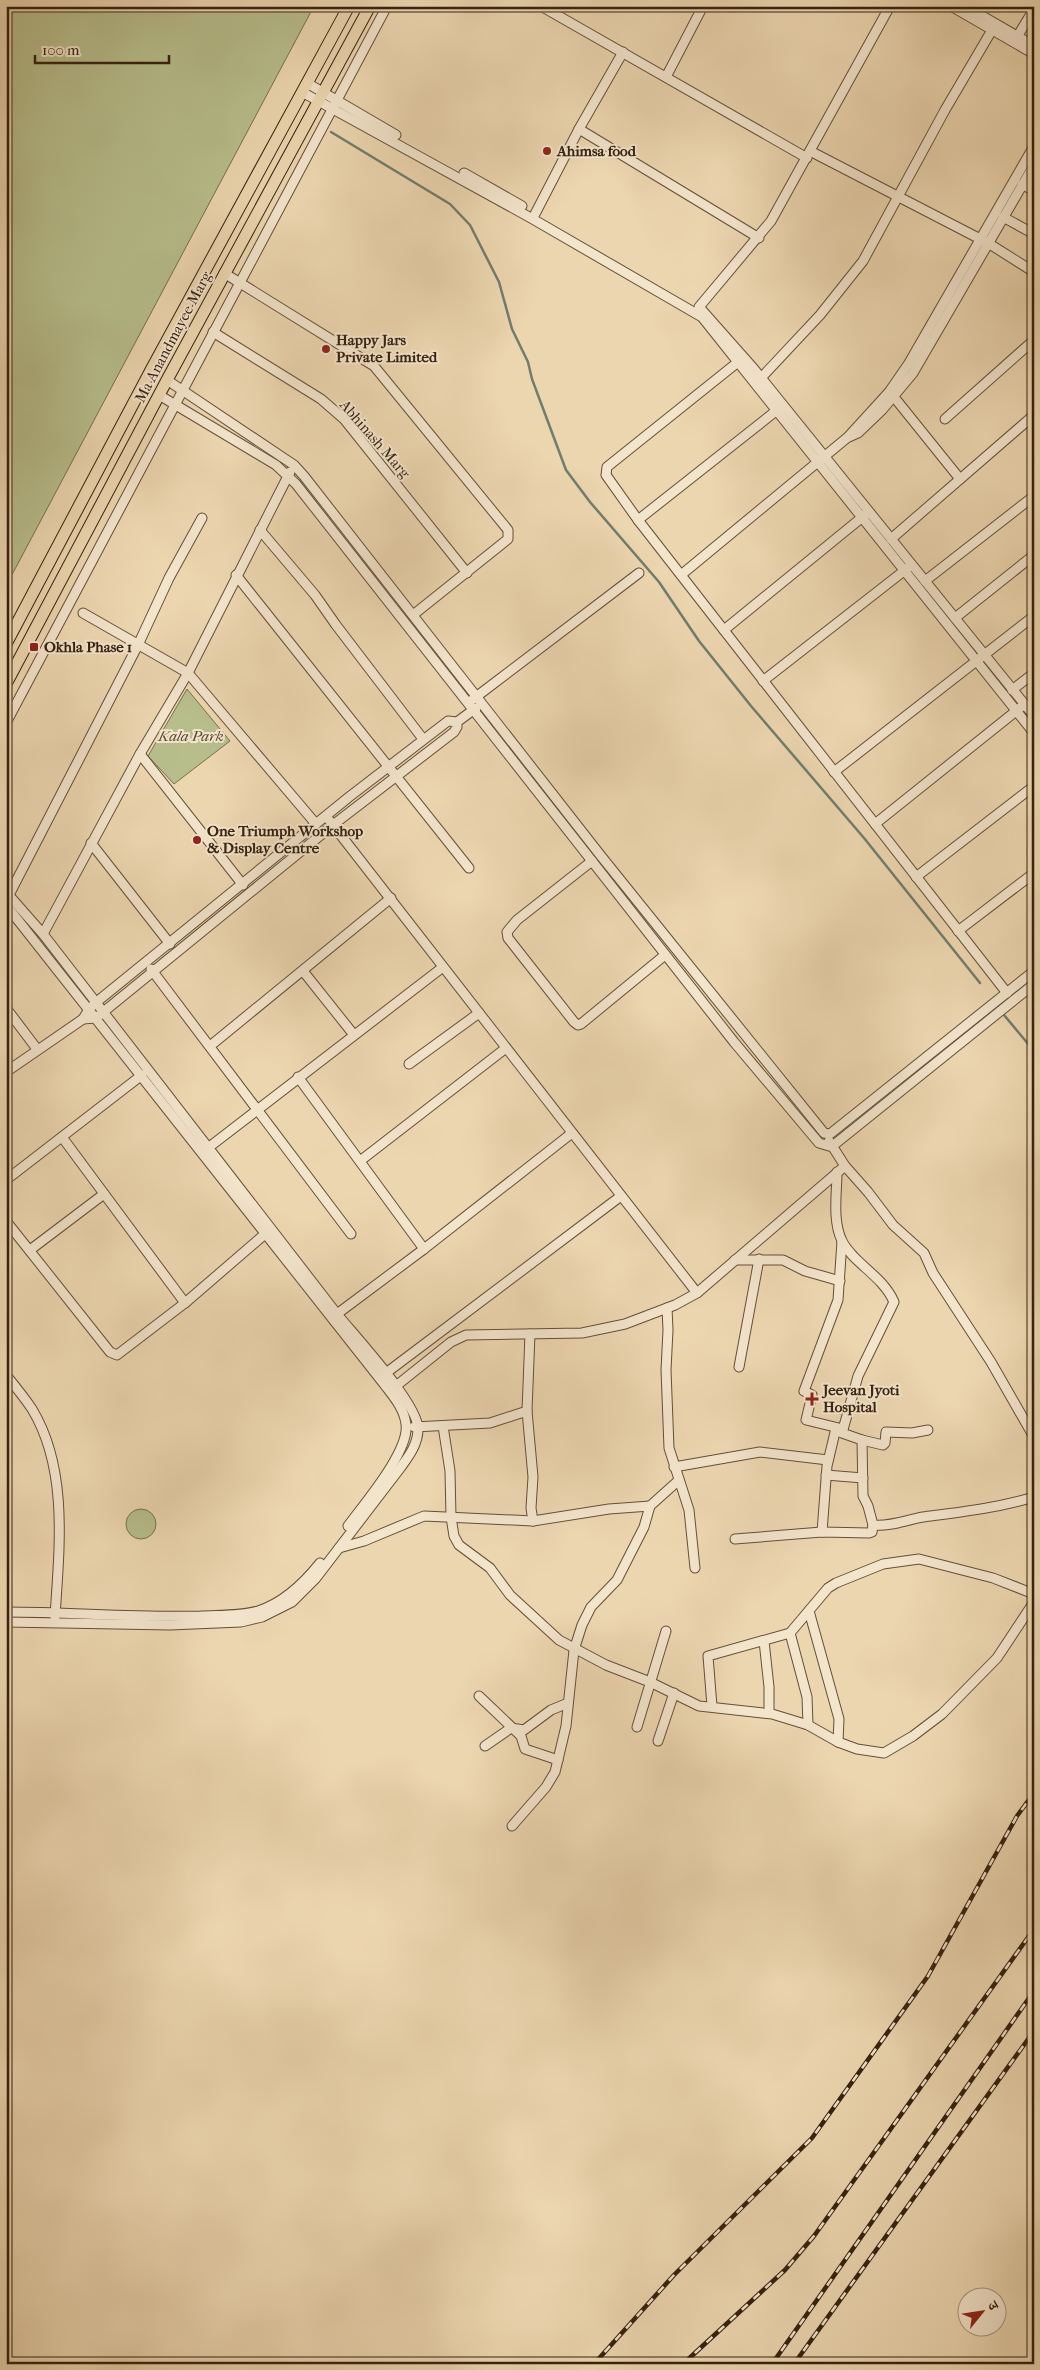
<svg xmlns="http://www.w3.org/2000/svg" width="1040" height="2370" viewBox="0 0 1040 2370" font-family="'IM FELL French Canon','Noto Serif Devanagari',serif">
<style>
.green{fill:#b7be8c;stroke:#76704e}
.lines{fill:none;stroke-linecap:round;stroke-linejoin:round}
.stream{stroke:#717d6d;stroke-width:2.5}
.minor-casing{stroke:#634f38;stroke-width:11}
.major-casing{stroke:#352210;stroke-width:13}
.minor{stroke:#f3e4cc;stroke-width:9}
.major{stroke:#ecd6b0;stroke-width:11}
.rail-casing{stroke:#352210;stroke-width:4.5}
.rail{stroke:#f3e4cc;stroke-width:2.5;stroke-dasharray:8;stroke-linecap:butt}
.poi-dot{fill:#8f2418;stroke:#f3e4cc;stroke-width:2}
.labels{text-anchor:middle;dominant-baseline:central;stroke-width:4;stroke-linejoin:round;paint-order:stroke}
.poi-label{font-size:15px;font-weight:bold;fill:#352210;stroke:#f3e4cc;text-anchor:start}
.street-label{font-size:15px;fill:#352210;stroke:#f3e4cc}
.park-label{font-size:15px;font-style:italic;fill:#56492f;stroke:#f3e4cc}
</style>
<rect width="100%" height="100%" fill="#ecd6b0"/>
<filter id="stains"><feTurbulence type="fractalNoise" baseFrequency=".004" numOctaves="4"/><feColorMatrix values="0 0 0 0 .2 0 0 0 0 .09 0 0 0 0 .02 0 0 0 .5 -.17"/></filter>
<radialGradient id="worn" r=".72"><stop offset=".6" stop-color="#630" stop-opacity="0"/><stop offset="1" stop-color="#630" stop-opacity=".3"/></radialGradient>
<!-- green -->
<g class="green">
<path d="M6 6H314L6 586Z"/>
<path d="M187 689 230 741 174 784 148 756Z"/>
<circle cx="141" cy="1524" r="15"/>
</g>
<g class="lines">
<!-- stream -->
<g class="stream">
<path d="M331 132 450 204 470 225 499 282 512 329 528 362 532 379 566 470 590 502 659 582 699 641 751 706 864 838 980 983"/>
<path d="M1004 1015 1034 1051"/>
</g>
<defs>
<g id="minor">
<path d="M541 6 807 158"/>
<path d="M951 6 1034 54"/>
<path d="M965 6 1034 46"/>
<path d="M1017 37 1034 9"/>
<path d="M666 77 703 6"/>
<path d="M307 83 396 135"/>
<path d="M302 92 531 218 702 317 1034 733"/>
<path d="M579 129 759 238"/>
<path d="M810 151 988 243 1034 272"/>
<path d="M464 173 522 206"/>
<path d="M1022 184 1034 191"/>
<path d="M535 214 579 129 623 52"/>
<path d="M1003 217 1034 234"/>
<path d="M224 273 374 366 508 530V539L413 615"/>
<path d="M699 307 771 221 890 6"/>
<path d="M700 308 754 369 1034 716"/>
<path d="M213 332 321 399 344 419 467 573"/>
<path d="M743 358 607 467 606 475 638 520 1007 993"/>
<path d="M761 378 820 315 863 261 945 110 992 30"/>
<path d="M167 380 294 465 304 476 601 856 824 1133 830 1134 1034 971"/>
<path d="M159 395 276 465 296 484 734 1042 819 1143 829 1146 835 1144 1034 984"/>
<path d="M894 397 960 479"/>
<path d="M945 419 1034 340"/>
<path d="M849 437 858 433 882 410 913 373 1034 165"/>
<path d="M638 520 781 407"/>
<path d="M260 530 315 595 336 625 423 739"/>
<path d="M891 539 1034 415"/>
<path d="M236 575 469 868"/>
<path d="M681 575 848 437 889 392 909 363 1034 146"/>
<path d="M925 581 1034 496"/>
<path d="M83 613 188 673 316 824"/>
<path d="M955 618 1034 555"/>
<path d="M724 630 865 515"/>
<path d="M763 681 909 567"/>
<path d="M1012 690 1034 673"/>
<path d="M472 700 639 573"/>
<path d="M457 722V727L454 732 333 825 96 1018 83 1019 89 1009 99 1000 349 797 448 721 457 722 476 708"/>
<path d="M6 723 387 6"/>
<path d="M140 754 243 885"/>
<path d="M834 772 1034 616"/>
<path d="M329 820 697 1293"/>
<path d="M875 824 1021 707"/>
<path d="M91 843 170 944"/>
<path d="M592 861 517 920 507 932 508 938 574 1022 578 1025 581 1024 665 955"/>
<path d="M916 877 1034 786"/>
<path d="M6 892 43 934 337 1314C354 1335 419 1405 418 1429 418 1444 409 1456 401 1467L316 1578 292 1602 262 1617 241 1622 170 1625 6 1622"/>
<path d="M9 895 138 645 169 578 202 518"/>
<path d="M6 905 384 1384C393 1396 404 1408 406 1424 410 1451 364 1504 348 1526"/>
<path d="M958 931 1034 873"/>
<path d="M43 934 140 754 188 673 290 472"/>
<path d="M151 969 351 1234"/>
<path d="M303 971 354 1035"/>
<path d="M6 1008 37 1049"/>
<path d="M210 1046 391 898"/>
<path d="M409 1064 479 1013"/>
<path d="M6 1072 83 1019"/>
<path d="M298 1077 424 1249"/>
<path d="M62 1137 185 1303"/>
<path d="M829 1141 845 1166 868 1192 893 1225 924 1253 933 1273 991 1362 1034 1437"/>
<path d="M204 1151 443 967"/>
<path d="M360 1161 506 1048"/>
<path d="M837 1172C837 1193 832 1220 842 1241 853 1263 883 1276 894 1302L858 1376 842 1433 862 1440 863 1496 868 1506 873 1525C890 1527 906 1520 923 1517 961 1512 997 1508 1034 1497"/>
<path d="M6 1180 142 1075"/>
<path d="M6 1221 110 1352 117 1355 185 1303 265 1234"/>
<path d="M842 1241 838 1300 804 1391 812 1395 806 1420 843 1429"/>
<path d="M30 1250 104 1194"/>
<path d="M735 1260H783L805 1271 840 1281"/>
<path d="M667 1308 668 1330 666 1370 669 1448 689 1510 695 1568"/>
<path d="M333 1317 424 1249 572 1133"/>
<path d="M530 1334 527 1411 533 1477 531 1508 533 1521"/>
<path d="M739 1367 759 1259"/>
<path d="M386 1373 621 1196"/>
<path d="M6 1375C15 1386 24 1397 32 1409 69 1470 59 1550 55 1617"/>
<path d="M391 1390 451 1342 466 1335 582 1333 625 1324 675 1305 697 1293 845 1166"/>
<path d="M443 1426 450 1471 451 1517 454 1536 459 1545 490 1568 510 1595 559 1640 606 1665 650 1682 699 1706 772 1714 808 1725 838 1742 857 1749 884 1753 913 1736 942 1714 997 1658 1034 1602"/>
<path d="M414 1427 490 1423 527 1411"/>
<path d="M862 1440 883 1445 885 1443 886 1432 912 1433 928 1430"/>
<path d="M674 1467 760 1452 828 1460"/>
<path d="M826 1475 863 1478"/>
<path d="M822 1532 827 1466 836 1428"/>
<path d="M735 1539 822 1532 869 1533 872 1532 873 1525"/>
<path d="M339 1548 364 1541 424 1516 533 1521 609 1509 650 1506"/>
<path d="M809 1611 839 1719 838 1742"/>
<path d="M6 1612C71 1612 136 1618 201 1616 219 1615 240 1616 258 1611 283 1603 304 1583 320 1563"/>
<path d="M790 1633 807 1697 808 1725"/>
<path d="M764 1641 769 1687V1713"/>
<path d="M479 1696 521 1736 525 1749 558 1760"/>
<path d="M712 1706 708 1656 790 1633 828 1588 836 1583 883 1564 919 1559 993 1578 1034 1594"/>
<path d="M637 1727 666 1631"/>
<path d="M658 1741 674 1693"/>
<path d="M485 1746 511 1728 524 1730 551 1710 568 1703"/>
<path d="M512 1826 546 1787 555 1772 566 1726 574 1650 582 1625 591 1607 617 1580 644 1527 650 1506 679 1480"/>
</g>
<g id="major">
<path d="M6 644 151 370 349 6"/>
<path d="M6 684 167 380 370 6"/>
</g>
</defs>
<!-- minor casing -->
<use href="#minor" class="minor-casing"/>
<!-- major casing -->
<use href="#major" class="major-casing"/>
<!-- minor -->
<use href="#minor" class="minor"/>
<!-- major -->
<use href="#major" class="major"/>
<defs>
<g id="rail">
<path d="M594 2364 674 2275 812 2138 928 1976 1017 1816 1034 1793"/>
<path d="M683 2364 785 2270 814 2236 1034 1929"/>
<path d="M772 2364 1034 1991"/>
<path d="M794 2364 1034 2031"/>
</g>
</defs>
<!-- rail casing -->
<use href="#rail" class="rail-casing"/>
<!-- rail -->
<use href="#rail" class="rail"/>
</g>
<!-- markers -->
<g class="poi-dot">
<circle cx="547" cy="151" r="5"/>
<circle cx="326" cy="349" r="5"/>
<rect x="29" y="642" width="10" height="10" rx="2.5"/>
<circle cx="197" cy="840" r="5"/>
<path d="M809.5 1391.5h5v5h5v5h-5v5h-5v-5h-5v-5h5z"/>
</g>
<g class="labels">
<!-- poi labels -->
<g class="poi-label">
<text x="557" y="151">Ahimsa food</text>
<text x="336" y="340">Happy Jars<tspan x="336" dy="17">Private Limited</tspan></text>
<text x="44" y="647">Okhla Phase 1</text>
<text x="207" y="831">One Triumph Workshop<tspan x="207" dy="17">&amp; Display Centre</tspan></text>
<text x="823" y="1390">Jeevan Jyoti<tspan x="823" dy="17">Hospital</tspan></text>
</g>
<!-- street labels -->
<g class="street-label">
<text transform="translate(173 337) rotate(-62)">Ma Anandmayee Marg</text>
<text transform="translate(375 439) rotate(49)">Abhinash Marg</text>
</g>
<!-- park labels -->
<g class="park-label">
<text x="191" y="736">Kala Park</text>
</g>
</g>
<!-- margin -->
<rect width="1040" height="2370" fill="none" stroke="#ecd6b0" stroke-width="25"/>
<rect x="8" y="8" width="1025" height="2355" fill="none" stroke="#352210" stroke-width="2.5"/>
<rect x="12" y="12" width="1015" height="2345" fill="none" stroke="#352210"/>
<!-- north arrow -->
<g transform="translate(982 2312) rotate(60)"><circle r="24" fill="#f3e4cc" stroke="#a79681"/>
<path d="M0-4L9 19L0 12L-9 19Z" fill="#8f2418"/>
<text y="-8" font-size="14" font-weight="bold" text-anchor="middle" fill="#352210">उ</text>
</g>
<!-- scale -->
<path d="M35 55v8h134v-8" fill="none" stroke="#352210" stroke-width="2.5"/>
<text x="42" y="55" font-size="15" fill="#352210" stroke="#f3e4cc" stroke-width="4" paint-order="stroke">100 m</text>
<rect width="100%" height="100%" filter="url(#stains)"/>
<rect width="100%" height="100%" fill="url(#worn)"/>
</svg>
